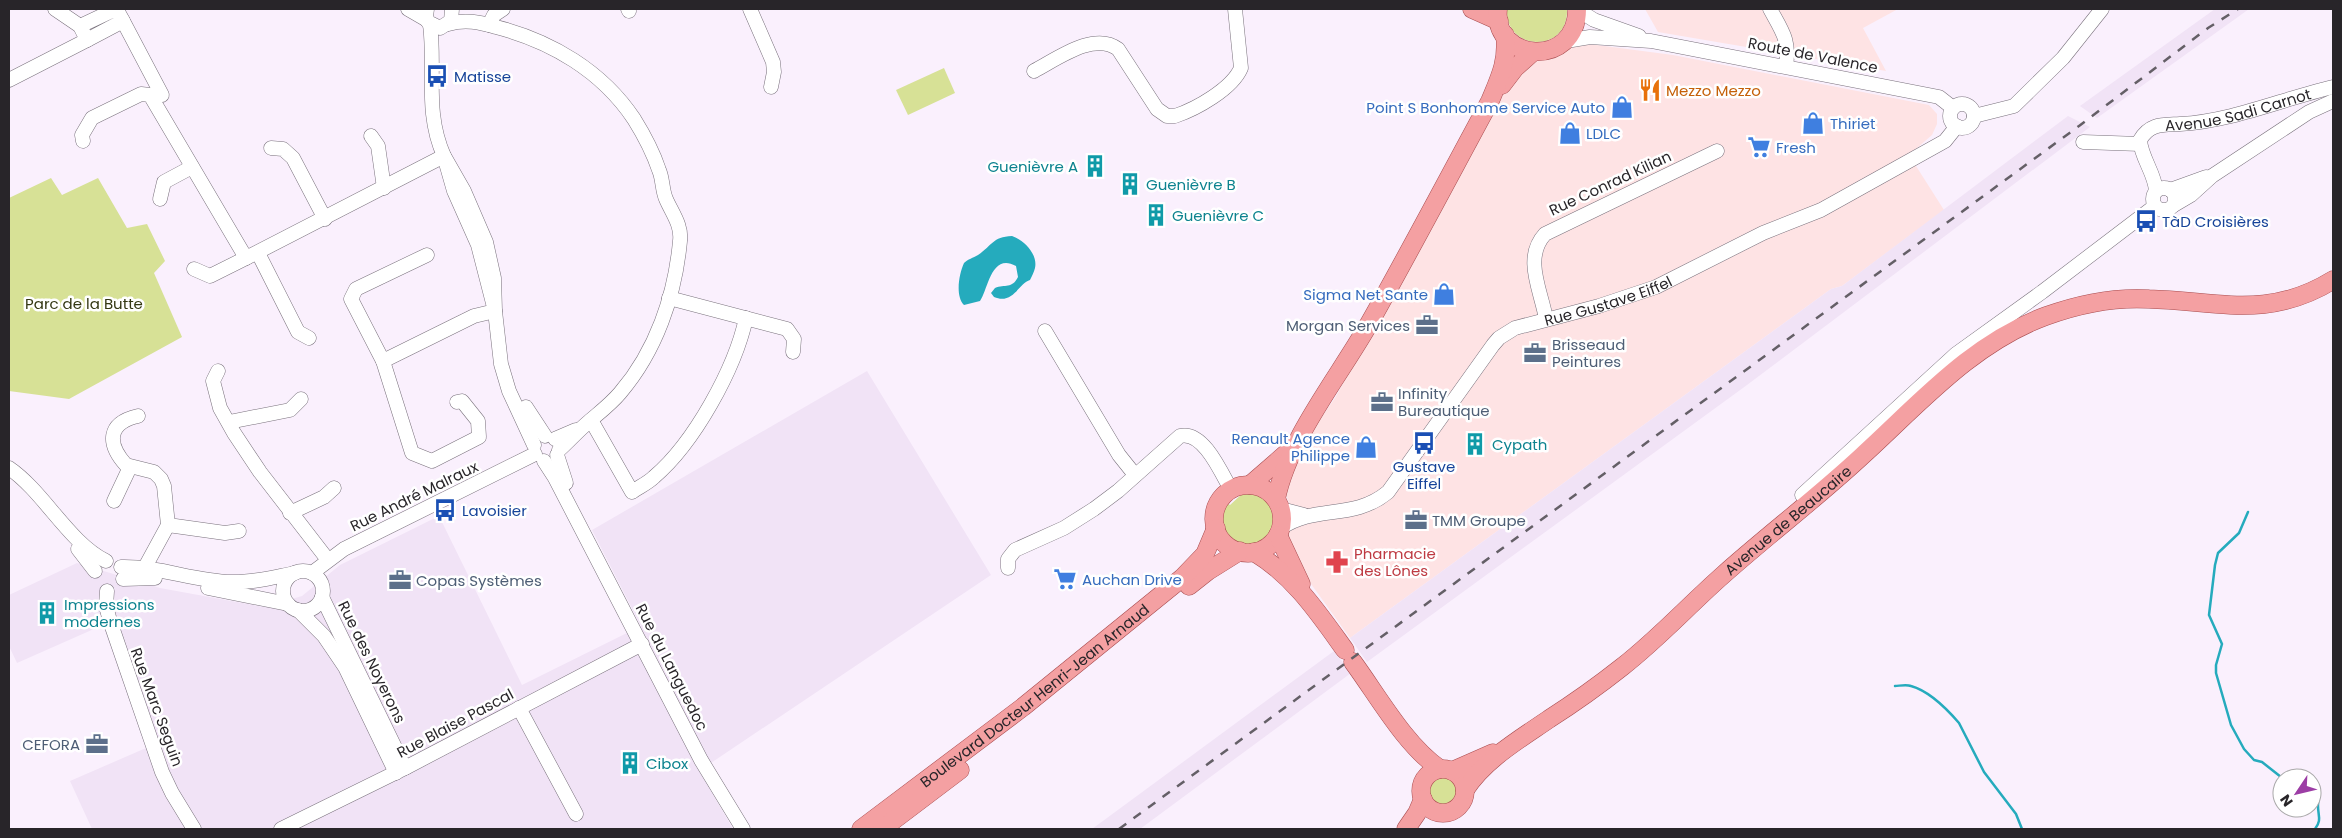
<svg xmlns="http://www.w3.org/2000/svg" width="2342" height="838" viewBox="0 0 2342 838" font-family="Poppins,sans-serif">
<style>
.commercial{fill:#fee3e4}
.built{fill:#f1e3f6}
.green{fill:#d7e196}
.water{fill:#25abbd}
.lines{fill:none;stroke-linecap:round;stroke-linejoin:round}
.stream{stroke:#25abbd;stroke-width:2.5}
.minor-casing{stroke:#79717c;stroke-width:15}
.major-casing{stroke:#a84c4f;stroke-width:19}
.minor{stroke:#fff;stroke-width:14}
.major{stroke:#f4a0a2;stroke-width:18}
.rail{stroke:#645f66;stroke-width:2.5;stroke-dasharray:9 9;stroke-linecap:butt}
.labels{text-anchor:middle;dominant-baseline:central;stroke-width:5;stroke-linejoin:round;paint-order:stroke}
.street-label{font-size:15px;fill:#282529;stroke:#fff}
.transit-label{font-size:15px;fill:#164399;stroke:#fff;text-anchor:start}
.food-label{font-size:15px;fill:#c56008;stroke:#fff;text-anchor:start}
.shop-label{font-size:15px;fill:#366cbe;stroke:#fff;text-anchor:start}
.culture-label{font-size:15px;fill:#0d838f;stroke:#fff;text-anchor:start}
.park-label{font-size:15px;fill:#333712;stroke:#fff}
.service-label{font-size:15px;fill:#4e5e75;stroke:#fff;text-anchor:start}
.health-label{font-size:15px;fill:#be3a42;stroke:#fff;text-anchor:start}
</style>
<rect width="100%" height="100%" fill="#faf0fd"/>
<!-- commercial -->
<g class="commercial">
<path d="M1645 9H1898L1863 28 1886 71 1658 32Z"/>
<path d="M1589 44 1673 55 1929 105 1937 114V124L1932 135 1909 155 1944 210 1842 286 1831 289 1350 638 1306 577 1288 544 1290 505 1284 491 1300 447 1335 398 1498 102 1518 71 1529 62 1551 59 1573 46Z"/>
</g>
<!-- built -->
<g class="built">
<path d="M2215 9H2249L2097 118 2080 106Z"/>
<path d="M2068 116 2090 127 1747 385 1367 662 1350 638 1831 289 1842 286Z"/>
<path d="M867 371 991 575 699 771 733 829H92L70 781 146 748 103 625 17 663 9 646V595L77 563 160 588 264 607 302 596 340 565 439 516 522 685 641 626 592 530Z"/>
<path d="M1334 651 1351 673 1140 829H1092Z"/>
</g>
<!-- green -->
<g class="green">
<path d="M1507 9H1567C1569 54 1504 52 1507 9Z"/>
<path d="M944 68 955 93 908 115 896 90Z"/>
<path d="M51 178 62 195 98 178 127 228 147 224 165 261 154 273 182 337 69 399 9 391V198Z"/>
<path d="M1243 493C1254 492 1264 495 1270 505 1274 512 1275 520 1273 527 1261 564 1204 537 1227 503L1230 505Z"/>
<circle cx="1443" cy="791" r="14"/>
</g>
<!-- water -->
<path class="water" d="M1012 236C1024 240 1038 254 1035 268 1034 272 1032 276 1030 280 1019 283 1013 305 994 297L991 293 995 288C1005 284 1012 289 1018 277L1016 266C991 252 988 290 980 301L964 305C955 296 959 274 964 263 968 259 973 258 978 255 993 245 992 237 1012 236Z"/>
<g class="lines">
<!-- stream -->
<g class="stream">
<path d="M2248 512 2239 533 2218 553 2215 565 2209 615 2222 644 2216 665V673L2231 725 2244 749 2254 760 2262 762 2281 777 2306 774 2308 778"/>
<path d="M1895 686C1899 686 1906 684 1911 686 1929 691 1947 709 1959 723L1984 772 2016 814 2022 829"/>
<path d="M2312 784 2317 786C2320 793 2318 799 2318 806 2318 816 2322 820 2315 829"/>
</g>
<defs>
<g id="minor">
<path d="M408 9 427 20"/>
<path d="M427 9 426 16 428 22 440 28 451 21 452 9"/>
<path d="M628 9 629 11"/>
<path d="M750 9 773 62 774 72 771 87"/>
<path d="M1770 9C1782 31 1790 40 1786 66"/>
<path d="M1578 10 1594 20 1639 36"/>
<path d="M123 21 162 95"/>
<path d="M448 24C465 19 479 22 496 27 551 41 602 71 634 119 644 135 653 152 659 170 663 179 662 190 666 199 672 213 682 225 680 241 675 296 656 351 620 393 609 406 596 415 584 426 575 434 568 442 559 450"/>
<path d="M489 25 494 15 503 9"/>
<path d="M80 26 114 10 118 12 123 21 87 40"/>
<path d="M1566 41 1590 37 1651 41 1939 97 1953 108"/>
<path d="M1034 71C1057 59 1094 31 1118 49L1157 109 1167 116H1175C1196 109 1232 89 1241 68L1235 9"/>
<path d="M9 80 87 40 80 26 55 9"/>
<circle cx="1962" cy="116" r="12"/>
<path d="M1974 116 2014 106 2063 58 2102 9"/>
<path d="M371 136 378 146 384 188"/>
<path d="M83 141 82 135 92 118 141 94 150 95 246 258 444 156C424 111 436 70 430 24"/>
<path d="M2083 142 2140 144"/>
<path d="M271 148 283 149 293 158 325 219"/>
<circle cx="2164" cy="199" r="11"/>
<path d="M2170 190 2206 177"/>
<path id="s1" d="M2156 191C2155 173 2141 158 2140 140 2150 123 2163 125 2180 124 2233 121 2282 99 2333 87"/>
<path d="M160 199 164 182 192 167"/>
<path d="M2174 205 2191 195 2212 176 2309 112 2333 101"/>
<path d="M258 253 298 332 309 338"/>
<path d="M194 269 210 276 246 258"/>
<path d="M669 298 787 329 794 339 793 352"/>
<path d="M495 311 478 245 454 191 444 156 464 191 486 242 494 278 495 311 501 364 509 391 534 445"/>
<path d="M1546 319C1541 290 1523 258 1545 234L1717 151"/>
<path d="M1045 331 1119 455 1135 475"/>
<path d="M383 361 351 299 356 289 427 255"/>
<path d="M218 371 213 381 220 408 234 433 260 472 328 560"/>
<path d="M457 402 462 401 478 421 479 437 432 461 412 453 383 361 474 316 495 311"/>
<path d="M526 407 545 436"/>
<path d="M138 416C107 423 107 444 126 465L154 472 161 479 164 486 168 525 144 569"/>
<path d="M591 420 632 492C639 487 648 483 654 477 694 443 735 369 746 318"/>
<path d="M229 422 290 410 301 399"/>
<path d="M555 439 576 430"/>
<path d="M557 455 566 483"/>
<path d="M544 461 555 478 701 760 743 829"/>
<path d="M9 468C44 492 69 543 106 561"/>
<path d="M1802 495 1956 354 2042 292 2155 206"/>
<path d="M114 501 130 467"/>
<path d="M1281 509 1304 515"/>
<path d="M290 513 324 497 334 488"/>
<path d="M168 525 225 533 239 531"/>
<path id="s2" d="M1281 528C1316 504 1353 521 1388 492L1493 345 1499 338 1515 328 1599 306 1656 287 1763 233 1821 210 1945 141 1957 126"/>
<path d="M78 549 95 571"/>
<path d="M121 567C158 566 194 581 231 582 253 583 274 577 295 573"/>
<path d="M1008 568V559L1015 550 1064 528 1094 509 1118 491 1180 436C1203 430 1221 472 1231 490"/>
<circle cx="303" cy="591" r="20"/>
<path d="M312 573 344 549 535 454"/>
<path d="M123 579 155 578"/>
<path d="M208 588 288 604"/>
<path d="M107 591 106 606 110 621 162 772 172 793 194 829"/>
<path d="M322 597 405 768"/>
<path d="M298 610 324 636 345 667 396 773"/>
<path d="M519 708 576 814"/>
<path d="M281 829 405 768 642 644"/>
</g>
<g id="major">
<path d="M1472 9 1499 21"/>
<path d="M1498 9C1492 62 1577 69 1577 9"/>
<path d="M1502 85 1515 68 1533 52"/>
<path d="M1250 485 1289 451"/>
<circle cx="1248" cy="519" r="34"/>
<path d="M1276 499C1289 437 1339 377 1370 322 1411 249 1450 175 1490 101 1500 77 1508 61 1505 35"/>
<path d="M1278 535 1301 584"/>
<path d="M1254 552C1294 576 1319 614 1345 650"/>
<path d="M1189 586 1208 571 1240 551"/>
<path d="M1353 662C1378 696 1405 745 1440 769"/>
<circle cx="1443" cy="791" r="22"/>
<path d="M1452 771 1493 753"/>
<path id="s3" d="M1465 790C1484 760 1520 739 1549 719 1574 703 1598 686 1622 667 1658 639 1689 605 1723 575 1769 534 1818 497 1863 455 1919 404 1972 343 2046 316 2079 304 2114 297 2149 299 2219 301 2268 320 2333 280"/>
<path id="s4" d="M861 829 1023 707 1182 578 1205 554 1216 528"/>
<path d="M882 829 960 770"/>
<path d="M1406 829 1417 813 1423 799"/>
</g>
</defs>
<!-- minor casing -->
<use href="#minor" class="minor-casing"/>
<!-- major casing -->
<use href="#major" class="major-casing"/>
<!-- minor -->
<use href="#minor" class="minor"/>
<!-- major -->
<use href="#major" class="major"/>
<!-- rail -->
<path class="rail" d="M1119 829 2079 126 2208 28 2238 9"/>
</g>
<!-- icons -->
<defs>
<symbol id="bus-bare" viewBox="-9 -9 18 18"><path d="M-5-6H5V4H4V6H2V4H-2V6H-4V4H-5ZM-3.5-4V0h7V-4ZM-3.5 1.2v1.5H-2V1.2ZM2 1.2v1.5H3.5V1.2Z" fill="#1a4fb4" stroke="#fff" stroke-width="2.5" paint-order="stroke"/></symbol>
<symbol id="restaurant-bare" viewBox="-9 -9 18 18"><path d="M-5-6h1v4h1v-4h1v4h1v-4h1v5L-1.5 .5V6h-2V.5L-5-1ZM5-6V6H3V1.5H1.5Q1.5-4 5-6Z" fill="#e8710a" stroke="#fff" stroke-width="2.5" paint-order="stroke"/></symbol>
<symbol id="shop-bare" viewBox="-9 -9 18 18"><path d="M-5-2.5h2.3a2.7 3.5 0 0 1 5.4 0H5L5.5 6h-11ZM-1.5-2.5h3a1.5 2.3 0 0 0-3 0Z" fill="#3f7fe0" stroke="#fff" stroke-width="2.5" paint-order="stroke"/></symbol>
<symbol id="supermarket-bare" viewBox="-9 -9 18 18"><path d="M-6-5.5h2.5l.6 2H6L4.5 2H-2.5L-4.4-4H-6ZM-1.5 3.2a1.3 1.3 0 1 0 .1 0ZM3 3.2a1.3 1.3 0 1 0 .1 0Z" fill="#3f7fe0" stroke="#fff" stroke-width="2.5" paint-order="stroke"/></symbol>
<symbol id="building-bare" viewBox="-9 -9 18 18"><path d="M-4-6H4V6H1V3H-1V6H-4ZM-2.5-4.3h1.7v1.8h-1.7ZM.8-4.3h1.7v1.8H.8ZM-2.5-1h1.7V.8h-1.7ZM.8-1h1.7V.8H.8Z" fill="#0f9aa8" stroke="#fff" stroke-width="2.5" paint-order="stroke"/></symbol>
<symbol id="office-bare" viewBox="-9 -9 18 18"><path d="M-6-3h4V-5.5h4V-3h4V5H-6ZM-1-4.5V-3h2v-1.5ZM-6 0V1H6V0Z" fill="#5c6f8a" stroke="#fff" stroke-width="2.5" paint-order="stroke"/></symbol>
<symbol id="pharmacy-bare" viewBox="-9 -9 18 18"><path d="M-2-6h4v4h4v4h-4v4h-4v-4h-4v-4h4Z" fill="#e0444e" stroke="#fff" stroke-width="2.5" paint-order="stroke"/></symbol>
</defs>
<g fill-rule="evenodd">
<use href="#bus-bare" x="421" y="60" width="32" height="32"/>
<use href="#restaurant-bare" x="1634" y="74" width="32" height="32"/>
<use href="#shop-bare" x="1606" y="91" width="32" height="32"/>
<use href="#shop-bare" x="1797" y="107" width="32" height="32"/>
<use href="#shop-bare" x="1554" y="117" width="32" height="32"/>
<use href="#supermarket-bare" x="1743" y="131" width="32" height="32"/>
<use href="#building-bare" x="1079" y="150" width="32" height="32"/>
<use href="#building-bare" x="1114" y="168" width="32" height="32"/>
<use href="#building-bare" x="1140" y="199" width="32" height="32"/>
<use href="#bus-bare" x="2130" y="205" width="32" height="32"/>
<use href="#shop-bare" x="1428" y="278" width="32" height="32"/>
<use href="#office-bare" x="1411" y="309" width="32" height="32"/>
<use href="#office-bare" x="1519" y="337" width="32" height="32"/>
<use href="#office-bare" x="1366" y="386" width="32" height="32"/>
<use href="#bus-bare" x="1408" y="427" width="32" height="32"/>
<use href="#building-bare" x="1459" y="428" width="32" height="32"/>
<use href="#shop-bare" x="1350" y="431" width="32" height="32"/>
<use href="#bus-bare" x="429" y="494" width="32" height="32"/>
<use href="#office-bare" x="1400" y="504" width="32" height="32"/>
<use href="#pharmacy-bare" x="1321" y="546" width="32" height="32"/>
<use href="#supermarket-bare" x="1049" y="563" width="32" height="32"/>
<use href="#office-bare" x="384" y="564" width="32" height="32"/>
<use href="#building-bare" x="31" y="597" width="32" height="32"/>
<use href="#office-bare" x="81" y="728" width="32" height="32"/>
<use href="#building-bare" x="614" y="747" width="32" height="32"/>
</g>
<g class="labels">
<!-- street labels -->
<g class="street-label">
<text transform="translate(1813 55) rotate(11)">Route de Valence</text>
<text stroke="none"><textPath href="#s1" startOffset="159">Avenue Sadi Carnot</textPath></text>
<text transform="translate(1610 183) rotate(-25)">Rue Conrad Kilian</text>
<text stroke="none"><textPath href="#s2" startOffset="420">Rue Gustave Eiffel</textPath></text>
<text transform="translate(414 496) rotate(-26)">Rue André Malraux</text>
<text stroke="none"><textPath href="#s3" startOffset="422">Avenue de Beaucaire</textPath></text>
<text transform="translate(372 662) rotate(64)">Rue des Noyerons</text>
<text transform="translate(672 667) rotate(63)">Rue du Languedoc</text>
<text stroke="none"><textPath href="#s4" startOffset="219">Boulevard Docteur Henri-Jean Arnaud</textPath></text>
<text transform="translate(157 707) rotate(70)">Rue Marc Seguin</text>
<text transform="translate(455 723) rotate(-28)">Rue Blaise Pascal</text>
</g>
<!-- transit labels -->
<g class="transit-label">
<text x="454" y="76">Matisse</text>
<text x="2162" y="221">TàD Croisières</text>
<text x="1424" y="466" text-anchor="middle">Gustave<tspan x="1424" dy="17">Eiffel</tspan></text>
<text x="462" y="510">Lavoisier</text>
</g>
<!-- food labels -->
<g class="food-label">
<text x="1666" y="90">Mezzo Mezzo</text>
</g>
<!-- shop labels -->
<g class="shop-label">
<text x="1605" y="107" text-anchor="end">Point S Bonhomme Service Auto</text>
<text x="1830" y="123">Thiriet</text>
<text x="1586" y="133">LDLC</text>
<text x="1776" y="147">Fresh</text>
<text x="1428" y="294" text-anchor="end">Sigma Net Sante</text>
<text x="1350" y="438" text-anchor="end">Renault Agence<tspan x="1350" dy="17">Philippe</tspan></text>
<text x="1082" y="579">Auchan Drive</text>
</g>
<!-- culture labels -->
<g class="culture-label">
<text x="1078" y="166" text-anchor="end">Guenièvre A</text>
<text x="1146" y="184">Guenièvre B</text>
<text x="1172" y="215">Guenièvre C</text>
<text x="1492" y="444">Cypath</text>
<text x="64" y="604">Impressions<tspan x="64" dy="17">modernes</tspan></text>
<text x="646" y="763">Cibox</text>
</g>
<!-- park labels -->
<g class="park-label">
<text x="84" y="303">Parc de la Butte</text>
</g>
<!-- service labels -->
<g class="service-label">
<text x="1410" y="325" text-anchor="end">Morgan Services</text>
<text x="1552" y="344">Brisseaud<tspan x="1552" dy="17">Peintures</tspan></text>
<text x="1398" y="393">Infinity<tspan x="1398" dy="17">Bureautique</tspan></text>
<text x="1432" y="520">TMM Groupe</text>
<text x="416" y="580">Copas Systèmes</text>
<text x="80" y="744" text-anchor="end">CEFORA</text>
</g>
<!-- health labels -->
<g class="health-label">
<text x="1354" y="553">Pharmacie<tspan x="1354" dy="17">des Lônes</tspan></text>
</g>
</g>
<!-- border -->
<rect width="2342" height="838" fill="none" stroke="#282529" stroke-width="20"/>
<!-- north arrow -->
<g transform="translate(2297 793) rotate(235)"><circle r="24" fill="#ffffff" stroke="#a9a8a9"/>
<path d="M0-4L9 19L0 12L-9 19Z" fill="#9c3da5"/>
<text y="-8" font-size="14" font-weight="bold" text-anchor="middle" fill="#282529">N</text>
</g>
</svg>
